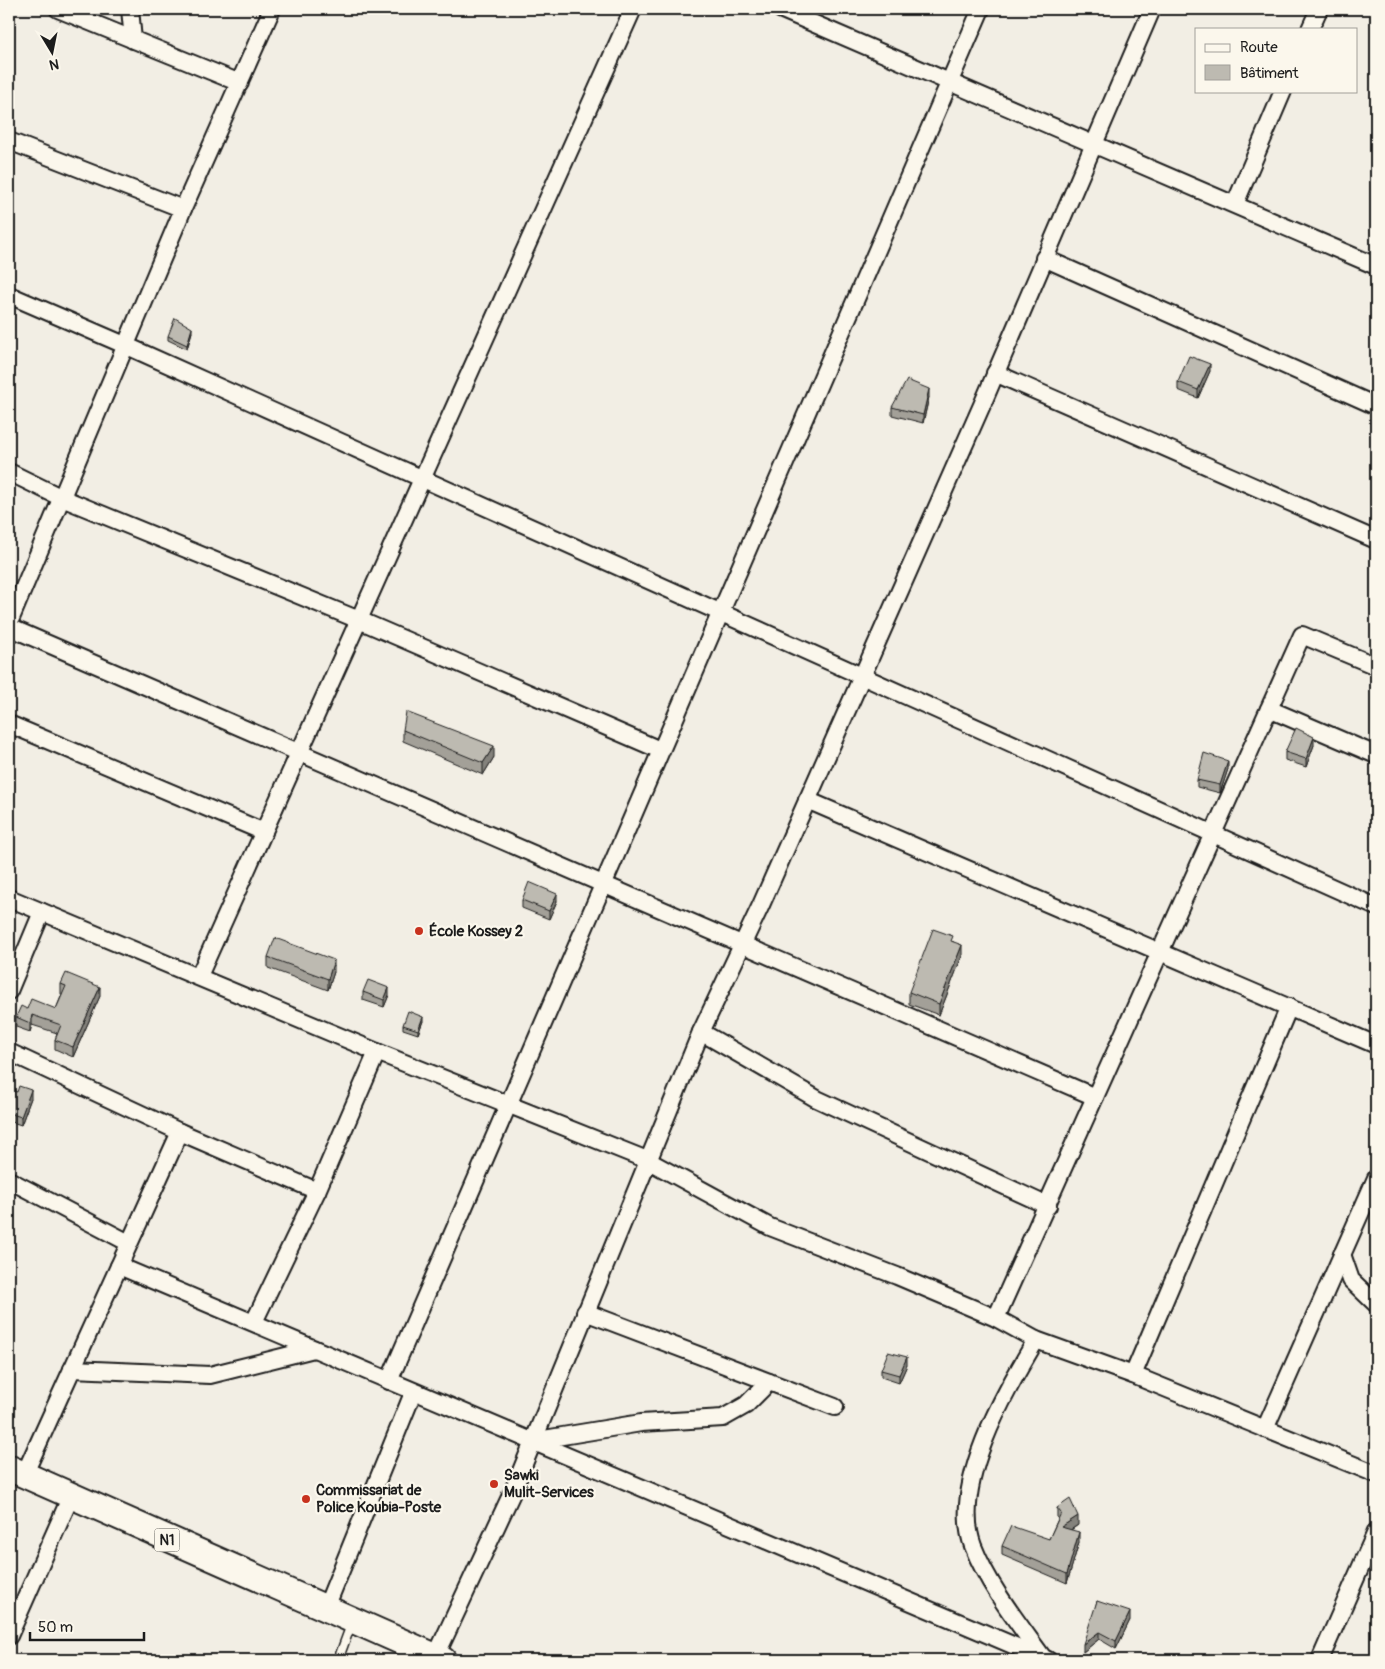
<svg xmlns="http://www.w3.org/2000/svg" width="1385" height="1669" viewBox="0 0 1385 1669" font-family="Pangolin,sans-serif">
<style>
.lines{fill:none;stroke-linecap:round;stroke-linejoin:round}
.service-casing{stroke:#1c1c1c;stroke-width:11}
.minor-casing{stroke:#1c1c1c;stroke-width:20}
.primary-casing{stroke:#1c1c1c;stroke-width:29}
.service{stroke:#fbf7ec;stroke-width:8}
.minor{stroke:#fbf7ec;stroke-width:16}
.primary{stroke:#fbf7ec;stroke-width:25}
.wall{fill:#a3a098;stroke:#1c1c1c}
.shaded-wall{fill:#84827c;stroke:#1c1c1c}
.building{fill:#bdbab1;stroke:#1c1c1c}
.poi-dot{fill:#c8321e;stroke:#fbf7ec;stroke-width:2}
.labels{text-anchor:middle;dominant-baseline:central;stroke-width:4.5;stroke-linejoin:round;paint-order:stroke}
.shield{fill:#fbf7ec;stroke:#5f5e5a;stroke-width:1}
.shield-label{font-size:14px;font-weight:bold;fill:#1c1c1c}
.poi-label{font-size:15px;font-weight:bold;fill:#1c1c1c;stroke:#fbf7ec;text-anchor:start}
</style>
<rect width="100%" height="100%" fill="#f2eee4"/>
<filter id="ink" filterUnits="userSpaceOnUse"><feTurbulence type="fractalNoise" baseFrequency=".02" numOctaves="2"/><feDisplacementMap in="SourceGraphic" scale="10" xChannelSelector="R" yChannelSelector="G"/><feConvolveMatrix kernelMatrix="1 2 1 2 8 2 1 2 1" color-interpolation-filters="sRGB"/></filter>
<g filter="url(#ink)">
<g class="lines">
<defs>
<path id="service" d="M338 1660 352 1622"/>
<g id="minor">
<path d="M58 9 240 83"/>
<path d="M130 9 133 40"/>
<path d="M780 9 1376 266"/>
<path d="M1310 29 1319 9"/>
<path d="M9 141 183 209"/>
<path d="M1235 204 1283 91"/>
<path d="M1044 258 1376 406"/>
<path d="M9 295 127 346 1376 907"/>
<path d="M995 373 1376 540"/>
<path d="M9 472 62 498 359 620 660 750"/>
<path d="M9 623 183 209 272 9"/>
<path d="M9 627 1095 1097"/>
<path d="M1269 709 1376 755"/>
<path d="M9 724 264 832"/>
<path d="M807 800 1376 1045"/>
<path d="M9 898 377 1052 647 1160 770 1227 897 1276 996 1318 1036 1340 1133 1375 1376 1474"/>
<path d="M199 976 633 9"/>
<path d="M9 991 42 912"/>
<path d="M701 1032 817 1099 1048 1206"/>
<path d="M9 1052 180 1132 317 1191"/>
<path d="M9 1180 129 1243"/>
<path d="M1342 1254 1351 1280 1376 1304"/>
<path d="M119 1266 1048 1660"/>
<path d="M585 1312 835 1407"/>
<path d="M996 1318 1302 635 1376 666"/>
<path d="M254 1322 317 1191 377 1052"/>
<path d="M1036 1340C1006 1391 950 1485 973 1546 989 1587 1019 1624 1044 1659"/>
<path d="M72 1369 210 1375 314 1349"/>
<path d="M1133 1375 1289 1007"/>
<path d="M389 1381 981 9"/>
<path d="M1265 1429 1376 1178"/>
<path d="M532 1441 641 1423 723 1418 746 1405 769 1382"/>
<path d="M24 1475 180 1132"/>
<path d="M325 1610 413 1393"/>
<path d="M9 1636 71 1496"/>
<path d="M434 1660 512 1493 701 1032 761 905 982 405 1152 9"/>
<path d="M1320 1660 1376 1532"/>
</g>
<path id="primary" d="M9 1468 443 1660"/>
</defs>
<!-- service casing -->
<use href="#service" class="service-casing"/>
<!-- minor casing -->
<use href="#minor" class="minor-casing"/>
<!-- primary casing -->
<use href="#primary" class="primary-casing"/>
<!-- service -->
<use href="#service" class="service"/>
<!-- minor -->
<use href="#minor" class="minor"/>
<!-- primary -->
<use href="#primary" class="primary"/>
</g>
<!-- wall -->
<g class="wall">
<path d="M192 332 187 349 168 340V336Z"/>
<path d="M1210 371 1198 398 1178 390V382Z"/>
<path d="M929 397 923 423 892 415V407Z"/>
<path d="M403 730 494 757 483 775 403 741Z"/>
<path d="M1314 745 1306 767 1285 760V752Z"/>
<path d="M1228 769 1220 793 1197 787V780Z"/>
<path d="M522 900 557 901 549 919 522 908Z"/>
<path d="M953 941 962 956 939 1015 909 1004V992Z"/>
<path d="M268 957 334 972 328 990 268 968Z"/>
<path d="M61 984 100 996 73 1057 55 1049V1040L57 1033 32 1025 30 1032 16 1027V1017L27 1009H56L62 994H61Z"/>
<path d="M363 992 389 995 384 1007 363 1000Z"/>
<path d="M423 1021 418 1034 403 1029V1025Z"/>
<path d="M9 1089 31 1098 21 1125 9 1121Z"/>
<path d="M907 1365 899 1383 881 1377V1370Z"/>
<path d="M1057 1508 1078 1525 1071 1530 1079 1542 1067 1583 1002 1555V1546L1049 1539 1058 1519 1057 1517Z"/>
<path d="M1097 1601 1130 1620 1116 1649 1099 1639 1083 1652Z"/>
</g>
<!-- shaded-wall -->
<g class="shaded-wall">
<path d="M192 328V332L187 349V345Z"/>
<path d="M1210 364V371L1198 398V390Z"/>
<path d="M929 389V397L923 423V415Z"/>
<path d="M1314 737V745L1306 767V759Z"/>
<path d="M494 746V757L483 775V763Z"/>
<path d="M1228 761V769L1220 793V785Z"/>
<path d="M557 894V901L549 919V911Z"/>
<path d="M962 945V956L939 1015V1004Z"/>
<path d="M334 960V972L328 990V979Z"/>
<path d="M100 987V996L73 1057V1047Z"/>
<path d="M389 988V995L384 1007V1000Z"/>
<path d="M32 1015V1025L30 1032V1023Z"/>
<path d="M423 1017V1021L418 1034V1030Z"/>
<path d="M31 1090V1098L21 1125V1117Z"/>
<path d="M907 1357V1365L899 1383V1375Z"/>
<path d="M1078 1516V1525L1061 1536V1527Z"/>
<path d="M1079 1532V1542L1067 1583V1574Z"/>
<path d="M1130 1612V1620L1116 1649V1641Z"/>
<path d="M1099 1632V1639L1083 1652V1644Z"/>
</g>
<!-- building -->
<g class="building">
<path d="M175 318 192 328 187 345 168 336Z"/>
<path d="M1189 356 1210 364 1198 390 1178 382Z"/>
<path d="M907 380 929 389 923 415 892 407Z"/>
<path d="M406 712 494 746 483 763 403 730Z"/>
<path d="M1296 728 1314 737 1306 759 1285 752Z"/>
<path d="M1204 753 1228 761 1220 785 1197 780Z"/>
<path d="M529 882 557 894 549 911 522 900Z"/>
<path d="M933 929 953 936 951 941 962 945 939 1004 909 992Z"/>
<path d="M275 938 334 960 328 979 268 957Z"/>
<path d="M66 973 100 987 73 1047 55 1040 61 1025 32 1015 30 1023 16 1017 21 1006 27 1009 31 999 56 1009 66 986 61 984Z"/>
<path d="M368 980 389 988 384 1000 363 992Z"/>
<path d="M408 1011 423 1017 418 1030 403 1025Z"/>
<path d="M19 1086 31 1090 21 1117 9 1113V1089L17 1092Z"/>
<path d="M888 1352 907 1357 899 1375 881 1370Z"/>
<path d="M1070 1499 1078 1516 1061 1527 1079 1532 1067 1574 1002 1546 1011 1526 1049 1539 1061 1513 1057 1508Z"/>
<path d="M1097 1601 1130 1612 1116 1641 1099 1632 1083 1644Z"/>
</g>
</g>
<!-- markers -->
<g class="poi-dot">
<circle cx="419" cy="931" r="5"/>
<circle cx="494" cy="1484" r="5"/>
<circle cx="306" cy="1499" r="5"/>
</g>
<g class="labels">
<!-- shield labels -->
<rect class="shield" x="154.5" y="1528.5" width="25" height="23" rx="4"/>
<g class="shield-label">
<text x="167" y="1540">N1</text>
</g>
<!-- poi labels -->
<g class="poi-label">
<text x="429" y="931">École Kossey 2</text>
<text x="504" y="1475">Sawki<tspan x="504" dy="17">Mulit-Services</tspan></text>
<text x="316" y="1490">Commissariat de<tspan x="316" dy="17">Police Koubia-Poste</tspan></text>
</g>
</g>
<!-- margin -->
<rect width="1385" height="1669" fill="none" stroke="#fbf7ec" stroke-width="30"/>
<rect x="15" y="15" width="1355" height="1639" fill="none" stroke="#1c1c1c" stroke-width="2" filter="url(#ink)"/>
<!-- legend -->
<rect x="1195" y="28" width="162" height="65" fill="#fbf7ec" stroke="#a29f99"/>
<rect x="1205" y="44" width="25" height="8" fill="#fbf7ec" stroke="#a29f99"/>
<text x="1240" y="52" font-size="15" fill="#1c1c1c">Route</text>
<rect x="1205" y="65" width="25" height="15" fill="#bdbab1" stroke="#a29f99"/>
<text x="1240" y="78" font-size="15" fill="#1c1c1c">Bâtiment</text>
<!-- north arrow -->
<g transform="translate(52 52) rotate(170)" stroke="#fbf7ec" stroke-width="4" paint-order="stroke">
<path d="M0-4L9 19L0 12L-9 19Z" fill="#1c1c1c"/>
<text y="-8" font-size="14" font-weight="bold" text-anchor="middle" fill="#1c1c1c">N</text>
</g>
<!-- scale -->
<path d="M30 1632v8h114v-8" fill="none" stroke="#1c1c1c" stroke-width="2.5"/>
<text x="38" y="1632" font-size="15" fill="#1c1c1c" stroke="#fbf7ec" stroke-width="4" paint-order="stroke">50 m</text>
</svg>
